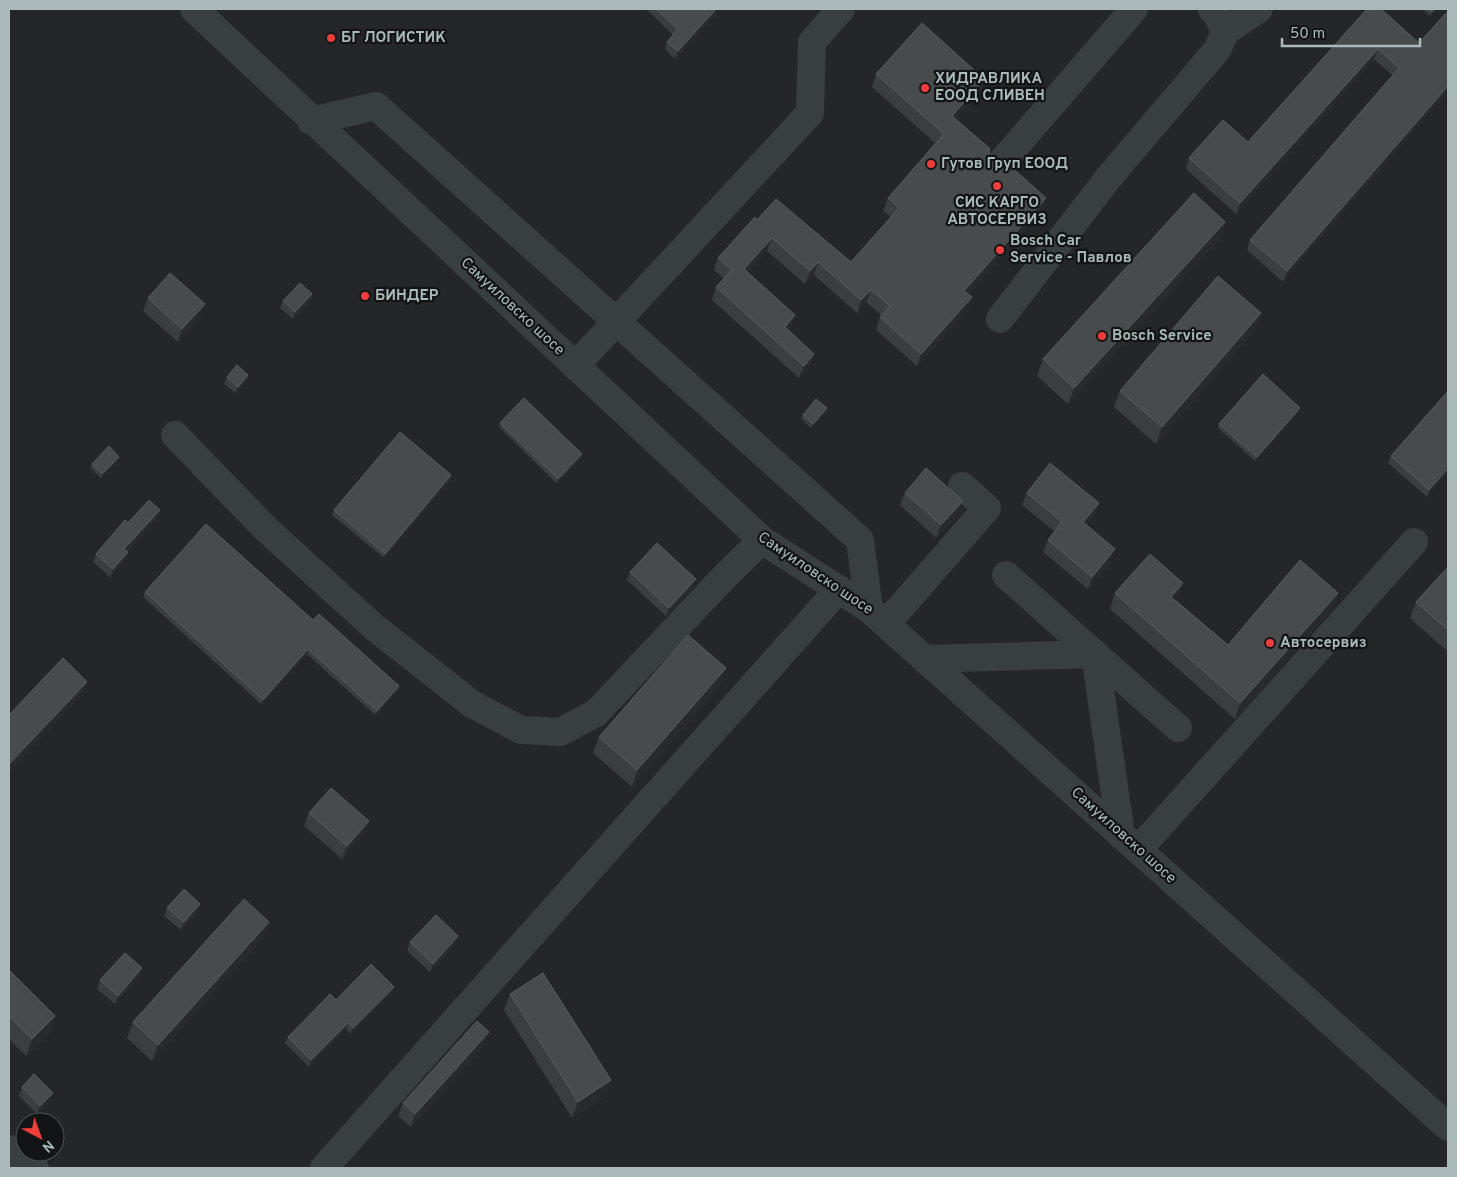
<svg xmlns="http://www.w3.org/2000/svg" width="1457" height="1177" viewBox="0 0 1457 1177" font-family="Overpass,sans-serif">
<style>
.built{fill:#242627;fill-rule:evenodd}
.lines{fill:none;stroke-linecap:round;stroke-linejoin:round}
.minor{stroke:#393e3f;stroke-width:28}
.wall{fill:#3b3e3f}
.shaded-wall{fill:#282a2b}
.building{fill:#474b4c;stroke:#575d5d}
.poi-dot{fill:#ee3e3c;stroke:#131415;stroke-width:2}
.labels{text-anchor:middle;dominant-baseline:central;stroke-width:4.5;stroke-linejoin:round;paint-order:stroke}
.poi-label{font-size:15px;font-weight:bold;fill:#aab9b9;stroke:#131415;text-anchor:start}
.street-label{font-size:15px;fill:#aab9b9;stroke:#131415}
</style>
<rect width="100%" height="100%" fill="#18191a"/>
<!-- built -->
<path class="built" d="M9 9H1448V1168H9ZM25 1122H55V1152H25Z"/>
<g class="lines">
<!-- minor -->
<g class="minor">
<path d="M194 9 762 540 869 609 1448 1127"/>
<path d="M1225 32 1259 9"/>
<path d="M311 121 376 106 860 540 869 609"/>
<path d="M1000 164 1134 9"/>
<path d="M1000 319 1109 177 1217 50 1225 32 1217 14 1212 9"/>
<path d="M575 366 810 113 812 42 841 9"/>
<path d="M175 435 265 528 374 627 472 704 521 730 560 732 596 713 728 573 762 540"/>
<path d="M1006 575 1178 728"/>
<path d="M886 624 987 508 962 486"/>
<path d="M925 659 1095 654 1121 835"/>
<path d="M1138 850 1414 542"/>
<path d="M9 1149 35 1168"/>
<path d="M324 1168 839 589"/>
</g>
</g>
<!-- wall -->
<g class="wall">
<path d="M646 9H718L716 14 675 59 665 49 667 42 673 35Z"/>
<path d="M1367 9 1419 43 1283 282 1247 250 1250 240 1393 76 1374 59 1236 214 1186 169 1189 158 1248 142Z"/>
<path d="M1422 9H1436L1430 16Z"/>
<path d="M876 74 980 91 955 119 990 156 994 163 1041 210 968 294 972 297 967 310 917 366 876 330 880 317 882 316 866 302 857 313 814 275 805 284 767 251 747 273 791 328 788 330 814 354 810 366 799 378 712 300 716 287 724 279 714 270 718 258 757 220 851 262 891 217 883 211 888 198 935 143 872 87Z"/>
<path d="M1225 222 1220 238 1068 404 1037 376 1043 359Z"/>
<path d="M312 294 310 302 293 319 280 308 283 301Z"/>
<path d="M148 298 200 317 178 342 143 311Z"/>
<path d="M1255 329 1156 444 1114 407 1120 391Z"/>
<path d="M248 375 245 382 235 393 224 384 227 377Z"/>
<path d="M1448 391V472L1427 497 1388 463 1391 456Z"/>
<path d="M1300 408 1299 412 1255 461 1218 428 1219 424Z"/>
<path d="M825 412 811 428 801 419 803 415Z"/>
<path d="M500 423 581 458 556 483 499 427Z"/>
<path d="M118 461 101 478 90 468 92 464Z"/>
<path d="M451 475 450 480 384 558 332 515 334 510Z"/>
<path d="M905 493 958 513 936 538 900 505Z"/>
<path d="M1027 493 1099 503 1094 515 1086 525 1111 562 1088 589 1043 552 1048 540 1054 531 1022 505Z"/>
<path d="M157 518 127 551 128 552 125 560 110 577 93 562 96 554 128 523Z"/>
<path d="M1448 567V652L1410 618 1416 602Z"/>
<path d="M630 572 693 588 666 616 627 580Z"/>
<path d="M1183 583 1177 599 1176 600 1228 645 1338 593 1333 608 1235 719 1110 609 1115 593Z"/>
<path d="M145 592 313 620 399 686 398 690 375 715 307 654 261 704 143 597Z"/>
<path d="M720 685 632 787 593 753 599 737Z"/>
<path d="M309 813 365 833 342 859 304 826Z"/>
<path d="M167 908 197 912 181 930 164 916Z"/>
<path d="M269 922 263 938 152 1061 127 1038 133 1022Z"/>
<path d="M458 936 455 944 430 972 407 951 410 942Z"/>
<path d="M142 968 139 977 115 1004 97 989 100 980Z"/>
<path d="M9 970 55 1016 49 1033 26 1056 9 1039Z"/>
<path d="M392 993 350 1034 346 1029 309 1067 285 1043 288 1037 336 1000Z"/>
<path d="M510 994 605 1097 572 1118 504 1010Z"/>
<path d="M485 1044 411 1127 398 1116 403 1103Z"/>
<path d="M22 1087 53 1093 50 1101 37 1114 19 1096Z"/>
</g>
<!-- shaded-wall -->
<g class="shaded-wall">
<path d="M716 9H718L716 14 675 59 678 51Z"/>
<path d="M1434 9H1436L1430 16 1432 12Z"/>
<path d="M1378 49 1374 59 1236 214 1240 203Z"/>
<path d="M984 79 980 91 947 128 952 116Z"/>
<path d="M1448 86V92L1283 282 1287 271Z"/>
<path d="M1046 198 1041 210 960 303 964 291Z"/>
<path d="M1225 222 1220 238 1068 404 1074 388Z"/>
<path d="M772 238 767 251 739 282 744 269Z"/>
<path d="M818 262 814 275 805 284 810 271Z"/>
<path d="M871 290 866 302 857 313 861 300Z"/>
<path d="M312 294 310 302 293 319 295 312Z"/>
<path d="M972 297 967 310 917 366 921 354Z"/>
<path d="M205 304 200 317 178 342 182 329Z"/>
<path d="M1261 313 1255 329 1156 444 1162 427Z"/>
<path d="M795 315 791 328 780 340 785 327Z"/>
<path d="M814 354 810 366 799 378 804 366Z"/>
<path d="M248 375 245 382 235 393 238 387Z"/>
<path d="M827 408 825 412 811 428 813 424Z"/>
<path d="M1300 408 1299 412 1255 461 1257 457Z"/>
<path d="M582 454 581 458 556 483 558 479Z"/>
<path d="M119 457 118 461 101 478 102 474Z"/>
<path d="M1448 468V472L1427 497 1429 490Z"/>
<path d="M451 475 450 480 384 558 385 554Z"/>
<path d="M963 501 958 513 936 538 941 525Z"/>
<path d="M1099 503 1094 515 1078 535 1083 522Z"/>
<path d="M160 510 157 518 121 557 124 549Z"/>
<path d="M1115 549 1111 562 1088 589 1092 577Z"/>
<path d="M128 552 125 560 110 577 113 569Z"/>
<path d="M696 579 693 588 666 616 669 608Z"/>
<path d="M1183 583 1177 599 1166 612 1171 597Z"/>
<path d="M1338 593 1333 608 1235 719 1240 703Z"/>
<path d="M308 649 307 654 261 704 263 700Z"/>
<path d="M726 668 720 685 632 787 637 770Z"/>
<path d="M87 682 83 694 9 772V764Z"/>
<path d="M399 686 398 690 375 715 377 711Z"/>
<path d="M369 821 365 833 342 859 347 846Z"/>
<path d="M200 904 197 912 181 930 184 922Z"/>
<path d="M269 922 263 938 152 1061 158 1045Z"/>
<path d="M458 936 455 944 430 972 433 964Z"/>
<path d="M142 968 139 977 115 1004 118 996Z"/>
<path d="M394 987 392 993 350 1034 353 1028Z"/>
<path d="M55 1016 49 1033 26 1056 32 1039Z"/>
<path d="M348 1023 346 1029 309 1067 311 1060Z"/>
<path d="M489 1032 485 1044 411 1127 415 1114Z"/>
<path d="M611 1080 605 1097 572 1118 578 1102Z"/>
<path d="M53 1093 50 1101 37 1114 40 1106Z"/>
</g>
<!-- building -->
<g class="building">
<path d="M656 9H716L678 51 667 42 678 29Z"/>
<path d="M1367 9H1381L1419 43 1446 13 1448 15V86L1287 271 1250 240 1399 68 1378 49 1240 203 1189 158 1223 120 1248 142Z"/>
<path d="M1428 9H1434L1432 12Z"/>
<path d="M922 23 984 79 952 116 989 148 990 156 994 163 1001 167 1010 166 1046 198 964 291 972 297 921 354 880 317 890 306 871 290 861 300 818 262 810 271 772 238 744 269 795 315 785 327 814 354 804 366 716 287 732 270 718 258 755 217 757 220 776 199 851 262 899 208 888 198 944 134 876 74Z"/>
<path d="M1194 193 1225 222 1074 388 1043 359Z"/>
<path d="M170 273 205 304 182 329 148 298Z"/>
<path d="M1218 276 1261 313 1162 427 1120 391Z"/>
<path d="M300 283 312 294 295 312 283 301Z"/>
<path d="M237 365 248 375 238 387 227 377Z"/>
<path d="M1263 374 1300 408 1257 457 1219 424Z"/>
<path d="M1448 391V468L1429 490 1391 456Z"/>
<path d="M524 398 582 454 558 479 500 423Z"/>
<path d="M816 399 827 408 813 424 803 415Z"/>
<path d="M400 432 451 475 385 554 334 510Z"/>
<path d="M109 446 119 457 102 474 92 464Z"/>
<path d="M1050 463 1099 503 1083 522 1115 549 1092 577 1048 540 1062 522 1027 493Z"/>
<path d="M926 468 963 501 941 525 905 493Z"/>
<path d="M149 500 160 510 124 549 128 552 113 569 96 554 125 520 128 523Z"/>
<path d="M206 524 313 620 319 614 399 686 377 711 308 649 263 700 145 592Z"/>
<path d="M657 543 696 579 669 608 630 572Z"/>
<path d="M1150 554 1183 583 1171 597 1228 645 1300 560 1338 593 1240 703 1115 593Z"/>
<path d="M1448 567V630L1416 602Z"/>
<path d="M688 635 726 668 637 770 599 737Z"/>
<path d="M63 658 87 682 9 764V715Z"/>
<path d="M331 788 369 821 347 846 309 813Z"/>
<path d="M184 889 200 904 184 922 167 908Z"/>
<path d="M244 899 269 922 158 1045 133 1022Z"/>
<path d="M436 915 458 936 433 964 410 942Z"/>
<path d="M125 953 142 968 118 996 100 980Z"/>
<path d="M371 964 394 987 353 1028 348 1023 311 1060 288 1037 330 994 336 1000Z"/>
<path d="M9 970 55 1016 32 1039 9 1016Z"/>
<path d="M543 973 611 1080 578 1102 510 994Z"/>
<path d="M477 1021 489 1032 415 1114 403 1103Z"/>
<path d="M34 1074 53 1093 40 1106 22 1087Z"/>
</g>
<!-- markers -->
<g class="poi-dot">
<circle cx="331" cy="38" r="5"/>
<circle cx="925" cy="88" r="5"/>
<circle cx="931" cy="164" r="5"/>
<circle cx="997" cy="186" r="5"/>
<circle cx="1000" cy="250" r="5"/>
<circle cx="365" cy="296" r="5"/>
<circle cx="1102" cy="336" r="5"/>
<circle cx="1270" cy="643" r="5"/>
</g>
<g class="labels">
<!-- poi labels -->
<g class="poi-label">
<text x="341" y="38">БГ ЛОГИСТИК</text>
<text x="935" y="79">ХИДРАВЛИКА<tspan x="935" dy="17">ЕООД СЛИВЕН</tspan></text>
<text x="941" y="164">Гутов Груп ЕООД</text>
<text x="997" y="203" text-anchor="middle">СИС КАРГО<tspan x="997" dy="17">АВТОСЕРВИЗ</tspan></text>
<text x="1010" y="241">Bosch Car<tspan x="1010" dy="17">Service - Павлов</tspan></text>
<text x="375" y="296">БИНДЕР</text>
<text x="1112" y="336">Bosch Service</text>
<text x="1280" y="643">Автосервиз</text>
</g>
<!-- street labels -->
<g class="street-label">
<text transform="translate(512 307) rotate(43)">Самуиловско шосе</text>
<text transform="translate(815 574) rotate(34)">Самуиловско шосе</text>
<text transform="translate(1123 836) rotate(42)">Самуиловско шосе</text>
</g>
</g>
<!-- border -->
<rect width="1457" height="1177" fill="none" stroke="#aab9b9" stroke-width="20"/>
<!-- north arrow -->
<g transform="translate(40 1137) rotate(139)"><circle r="24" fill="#131415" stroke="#4f5657"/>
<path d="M0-4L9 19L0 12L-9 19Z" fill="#ee3e3c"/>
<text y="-8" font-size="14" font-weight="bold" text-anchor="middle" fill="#aab9b9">N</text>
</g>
<!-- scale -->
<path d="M1282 38v8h138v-8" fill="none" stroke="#aab9b9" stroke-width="2.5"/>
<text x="1290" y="38" font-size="15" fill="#aab9b9" stroke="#131415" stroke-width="4" paint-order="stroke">50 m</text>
</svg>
